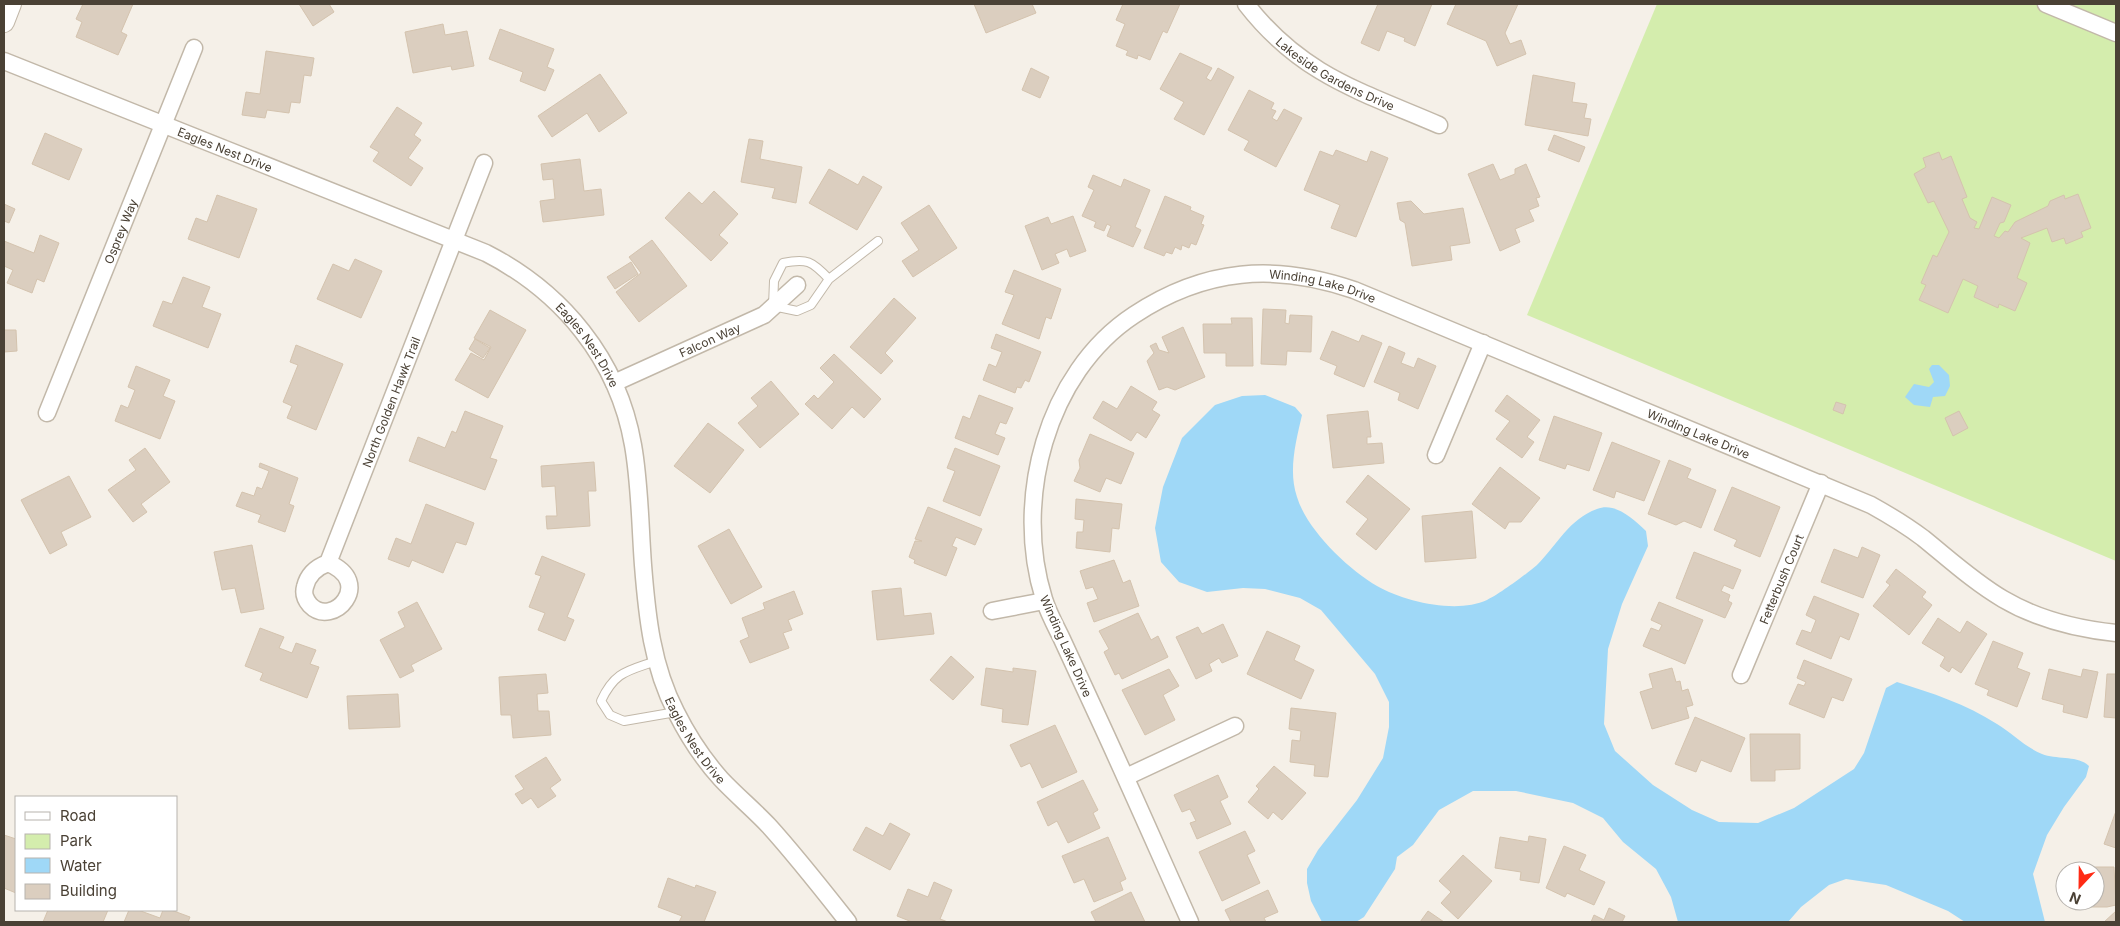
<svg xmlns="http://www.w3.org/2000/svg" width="2120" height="926" viewBox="0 0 2120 926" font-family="Inter,sans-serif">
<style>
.green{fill:#d4edad}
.water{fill:#9fd8f7}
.building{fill:#dbcebf;stroke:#d4c3ae}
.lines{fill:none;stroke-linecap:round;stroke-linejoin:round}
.service-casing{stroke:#c2b8a9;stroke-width:10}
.minor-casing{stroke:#c2b8a9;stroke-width:19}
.tertiary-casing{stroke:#c2b8a9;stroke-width:22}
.service{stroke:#fff;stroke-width:8}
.minor{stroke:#fff;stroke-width:16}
.tertiary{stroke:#fff;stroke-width:20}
.labels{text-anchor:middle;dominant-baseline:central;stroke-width:4.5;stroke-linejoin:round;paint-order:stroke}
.street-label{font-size:12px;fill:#4a4135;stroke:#fff}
</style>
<rect width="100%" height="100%" fill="#f5f0e8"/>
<!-- green -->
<path class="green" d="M1657 4H2116V561L1527 315Z"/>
<!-- water -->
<g class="water">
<path d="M1932 365H1939L1949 375 1950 386 1945 396 1933 397 1930 407 1914 405 1905 397 1914 384 1929 387 1934 382 1929 369Z"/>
<path d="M1265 395 1295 407 1302 415C1296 441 1288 471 1297 497 1307 530 1348 569 1377 586 1405 602 1457 614 1487 600 1498 595 1528 573 1537 565 1557 545 1569 519 1597 509 1616 502 1633 519 1646 531L1648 546 1622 604 1608 649 1604 724 1615 751 1653 785 1692 810 1719 822 1758 823 1794 808 1854 769 1864 753 1886 688 1897 682C1932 693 1966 704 1997 724 2012 733 2025 747 2042 754 2057 760 2078 755 2089 766L2086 777 2064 807 2047 835 2033 874 2045 922H1965L1948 911 1886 885 1846 879 1829 885 1801 907 1788 922H1678L1671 897 1656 869 1623 842 1603 818 1573 803 1516 791H1473L1439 810 1413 845 1397 857 1395 869 1364 917 1356 922H1322L1311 901 1307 883V869L1318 850 1357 800 1383 758 1389 727V702L1375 674 1321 610 1300 598 1265 589 1243 588 1207 592 1179 582 1161 562 1155 528 1163 487 1182 438 1215 405 1242 396Z"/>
</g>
<!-- building -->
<g class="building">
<path d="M83 4H133L121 32 127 35 118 55 76 37 82 22 76 19Z"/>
<path d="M299 4H329L334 12 313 26Z"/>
<path d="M974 4H1032L1036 13 986 33Z"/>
<path d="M1123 4H1180L1167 33 1163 31 1150 60 1138 55 1137 59 1126 55 1128 51 1116 46 1125 24 1116 20Z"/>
<path d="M1378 4H1432L1415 46 1404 41 1405 38 1387 31 1379 51 1361 43Z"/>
<path d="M1456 4H1518L1505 33 1510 44 1521 40 1526 54 1497 66 1486 41 1447 24Z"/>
<path d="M443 24 445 35 467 31 474 66 452 70 451 66 413 73 405 32Z"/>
<path d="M500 29 554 49 547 67 554 70 545 91 520 81 523 72 489 59Z"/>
<path d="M266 51 314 58 311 76 304 75 300 103 291 102 289 113 267 110 265 118 242 115 246 92 260 94Z"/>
<path d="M1180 53 1212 68 1206 78 1211 81 1218 68 1234 77 1204 135 1174 119 1184 102 1160 89Z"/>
<path d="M1031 68 1049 77 1040 98 1022 90Z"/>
<path d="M600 74 627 113 599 132 587 113 552 137 538 116Z"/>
<path d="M1533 75 1575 83 1572 102 1587 104 1584 118 1591 119 1588 136 1525 125Z"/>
<path d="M1249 90 1274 103 1271 109 1276 111 1272 118 1277 121 1284 109 1302 118 1276 167 1244 150 1249 141 1228 130Z"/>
<path d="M397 107 422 123 414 135 421 140 408 158 423 168 411 186 373 161 379 152 370 147Z"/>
<path d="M45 133 82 149 69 180 32 164Z"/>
<path d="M1554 135 1585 147 1579 162 1548 150Z"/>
<path d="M749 139 763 141 760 159 802 167 796 203 772 198 775 188 741 182Z"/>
<path d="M1336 150 1367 162 1371 151 1388 158 1356 237 1331 228 1340 205 1304 190 1320 151 1333 156Z"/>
<path d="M1939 152 1942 160 1951 156 1967 197 1962 199 1970 218 1977 222 1974 228 1979 229 1992 197 2011 205 2004 222 2000 223 1994 236 1999 238 2005 231 2008 232 2015 222 2048 206 2050 201 2064 195 2065 199 2078 194 2091 228 2081 232 2083 237 2066 244 2064 238 2052 242 2047 228 2021 238 2030 243 2017 278 2027 283 2015 311 1999 304 1998 308 1974 297 1978 286 1963 279 1948 313 1919 300 1926 285 1921 283 1933 255 1937 257 1949 232 1934 201 1928 203 1914 174 1926 167 1923 158Z"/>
<path d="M580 159 584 191 601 189 604 215 543 222 540 201 555 199 553 179 543 180 541 164Z"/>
<path d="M1493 164 1500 180 1515 174V169L1526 164 1540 197 1536 198 1539 206 1529 210 1534 221 1515 229 1520 242 1500 251 1468 174Z"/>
<path d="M829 169 858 185 863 176 882 187 857 230 809 203Z"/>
<path d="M1093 175 1121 187 1124 179 1150 190 1135 227 1141 230 1133 247 1107 236 1111 226 1107 224 1104 231 1094 227 1096 222 1082 216 1094 190 1088 187Z"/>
<path d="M714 191 738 214 719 235 728 243 711 261 665 218 689 192 702 204Z"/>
<path d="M217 195 257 209 239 258 188 239 196 218 207 222Z"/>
<path d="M1165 196 1191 207 1190 210 1204 216 1201 224 1204 225 1196 245 1191 243 1189 248 1182 245 1181 250 1175 247 1172 254 1166 252 1164 256 1144 248Z"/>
<path d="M1411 201 1424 214 1463 208 1470 243 1450 246 1452 260 1412 266 1405 223 1400 220 1397 203Z"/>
<path d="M4 204 15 209 9 223 4 221Z"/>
<path d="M929 205 957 248 913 277 902 261 919 250 901 223Z"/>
<path d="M1073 216 1086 251 1070 257 1067 249 1055 254 1059 263 1042 270 1025 226 1048 217 1051 224Z"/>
<path d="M40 235 59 243 44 282 37 279 32 293 7 283 13 270 4 266V241L34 253Z"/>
<path d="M652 240 687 286 639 322 616 292 641 273 629 257Z"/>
<path d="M355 259 382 271 361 318 317 299 333 264 349 271Z"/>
<path d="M631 262 638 274 615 289 607 277Z"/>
<path d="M1014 270 1061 289 1051 319 1046 317 1039 339 1002 324 1014 295 1005 292Z"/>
<path d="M183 277 210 287 202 307 221 314 208 348 153 326 163 301 172 304Z"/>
<path d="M894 298 916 318 885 353 893 361 881 374 850 347Z"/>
<path d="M1263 309 1286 310 1285 323 1289 324 1290 315 1312 316 1311 352 1287 351 1286 365 1261 364Z"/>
<path d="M490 310 526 330 488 398 455 380 471 353 484 360 491 347 474 338Z"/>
<path d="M1231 318H1252L1253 366H1226V353H1204L1203 324H1232Z"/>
<path d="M1183 327 1205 377 1175 390 1167 387 1159 390 1147 361 1154 353 1150 346 1156 343 1159 350 1169 353 1162 337Z"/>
<path d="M4 330H16L17 351 4 352Z"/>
<path d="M1332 331 1359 342 1362 335 1382 343 1364 387 1334 374 1337 366 1320 359Z"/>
<path d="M996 334 1041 352 1029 382 1025 380 1021 388 1017 387 1015 393 983 380 989 364 996 367 1002 352 991 348Z"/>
<path d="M475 339 490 348 483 358 469 349Z"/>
<path d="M296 345 343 364 316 430 287 418 292 406 283 402 298 365 290 362Z"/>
<path d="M1389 346 1405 353 1401 363 1414 368 1418 358 1436 366 1418 409 1398 400 1400 393 1374 382Z"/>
<path d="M834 354 881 399 864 418 852 407 832 429 805 404 814 395 818 399 834 382 820 368Z"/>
<path d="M136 366 170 380 163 396 175 401 160 439 115 421 121 405 128 408 135 390 128 387Z"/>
<path d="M771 381 799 414 760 448 738 423 758 406 751 398Z"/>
<path d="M1131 386 1157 402 1152 410 1160 415 1146 438 1137 432 1131 441 1093 418 1103 401 1117 409Z"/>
<path d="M979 395 1013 408 1006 424 1000 422 995 434 1005 438 998 455 955 438 963 416 970 419Z"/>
<path d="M1507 395 1540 420 1527 437 1534 442 1522 458 1496 439 1510 421 1495 411Z"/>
<path d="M1836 402 1846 405 1843 414 1833 410Z"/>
<path d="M465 411 503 426 490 458 497 460 485 490 409 461 418 437 445 448 452 431 456 433Z"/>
<path d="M1368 411 1371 437H1367V444L1382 443 1384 463 1333 468 1327 415Z"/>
<path d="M1959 411 1968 428 1953 436 1945 418Z"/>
<path d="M1554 416 1602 433 1589 471 1567 464 1565 469 1539 460Z"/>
<path d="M708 423 744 450 710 493 674 466Z"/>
<path d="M1090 434 1134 453 1121 484 1106 478 1100 492 1074 481 1080 468 1079 460Z"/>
<path d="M1612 442 1660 461 1644 501 1616 491 1614 498 1593 490Z"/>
<path d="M145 448 170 482 141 504 147 512 133 522 108 490 136 470 129 460Z"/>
<path d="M955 448 1000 466 980 516 943 501 955 471 947 468Z"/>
<path d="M1669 460 1691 469 1687 478 1716 490 1701 528 1684 521 1676 525 1648 514Z"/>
<path d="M594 462 596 491H588L590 526 547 529 546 516H557L555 486 542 487 541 466Z"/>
<path d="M260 463 298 478 289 504 294 506 285 532 258 522 261 515 236 506 242 492 254 496 257 487 262 489 269 471 259 467Z"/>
<path d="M1500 467 1540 498 1521 522H1509L1505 529 1472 504Z"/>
<path d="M1368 475 1410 509 1376 550 1356 534 1368 519 1346 502Z"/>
<path d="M69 476 91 517 61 532 67 545 50 554 21 500Z"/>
<path d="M1732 487 1780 507 1760 557 1734 546 1737 540 1714 530Z"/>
<path d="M1076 499 1122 504 1119 529 1112 528 1110 552 1076 548 1077 532H1083L1084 520 1075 519Z"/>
<path d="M426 504 474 523 466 545 456 542 443 573 412 560 409 567 388 559 396 538 411 544Z"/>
<path d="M928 507 982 529 975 545 956 537 952 546 957 548 946 576 914 563 915 560 909 557 915 541H922L915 539Z"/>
<path d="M1472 511 1476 558 1425 562 1422 516Z"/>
<path d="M729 529 762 587 731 604 698 546Z"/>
<path d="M252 545 264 609 241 613 235 588 222 590 214 552Z"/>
<path d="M1862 547 1880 555 1863 598 1821 582 1834 549 1858 558Z"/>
<path d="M1694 552 1741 570 1733 589 1724 585 1721 591 1730 595 1728 601 1732 603 1725 618 1676 598Z"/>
<path d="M542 556 585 574 567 617 574 620 565 641 538 630 545 613 529 607 541 576 535 574Z"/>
<path d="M1114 560 1123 583 1130 580 1139 606 1094 622 1087 603 1098 599 1093 587 1086 589 1080 571Z"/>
<path d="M1896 569 1926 592 1922 597 1932 605 1909 635 1873 606 1890 585 1886 582Z"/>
<path d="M901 588 904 616 931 613 934 634 877 640 872 591Z"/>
<path d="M794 591 803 614 788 620 792 630 783 633 789 648 750 663 740 641 749 637 742 618 765 609 763 603Z"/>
<path d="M1814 596 1859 614 1849 640 1840 636 1831 659 1796 644 1802 630 1811 633 1816 620 1806 615Z"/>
<path d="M417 602 442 649 411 665 414 671 400 678 380 640 405 627 398 612Z"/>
<path d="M1659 602 1703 620 1685 664 1643 646 1651 628 1659 631 1662 625 1651 620Z"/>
<path d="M1138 613 1151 640 1158 636 1168 657 1122 679 1119 673 1115 675 1104 652 1109 649 1099 631Z"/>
<path d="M1938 618 1960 633 1967 621 1987 634 1961 673 1952 667 1949 672 1940 666 1945 657 1922 643Z"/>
<path d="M1223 624 1238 656 1222 663 1219 658 1209 664 1212 671 1196 679 1176 637 1198 627 1202 634Z"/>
<path d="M260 628 284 637 279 648 292 653 296 643 316 650 310 664 319 667 307 698 260 680 263 673 245 666Z"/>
<path d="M1267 631 1300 646 1294 660 1314 670 1301 699 1247 674Z"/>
<path d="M1993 641 2023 653 2017 668 2030 673 2017 707 1987 695 1989 690 1975 684Z"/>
<path d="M951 656 974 677 953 700 930 680Z"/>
<path d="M1804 660 1852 679 1843 701 1832 697 1824 718 1789 704 1798 684 1804 686 1806 682 1797 678Z"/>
<path d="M986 668 1013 672V668L1036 671 1028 725 1002 722 1003 709 981 705Z"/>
<path d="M1672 668 1676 682 1680 681 1682 691 1688 689 1693 705 1686 707 1689 718 1652 729 1640 692 1653 688 1649 674Z"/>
<path d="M1169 669 1179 686 1163 695 1175 720 1145 735 1122 690Z"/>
<path d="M2049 669 2081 677 2083 669 2098 672 2087 718 2063 712 2064 705 2042 699Z"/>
<path d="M546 674 548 693 537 694 538 711H549L551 735 513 738 511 715H501L499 677Z"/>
<path d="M2107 674H2116V718L2104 717Z"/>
<path d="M398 694 400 727 349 729 347 696Z"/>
<path d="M1291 708 1336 713 1328 777 1314 776 1315 765 1290 762 1292 740 1300 741 1301 731 1289 729Z"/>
<path d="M1695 717 1745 738 1731 772 1701 760 1696 772 1675 764Z"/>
<path d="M1055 725 1077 772 1042 788 1030 763 1021 767 1010 745Z"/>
<path d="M1750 734H1800V769L1775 770V781H1751Z"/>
<path d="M546 757 561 780 550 788 556 796 538 808 531 798 522 804 515 794 524 789 515 776Z"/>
<path d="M1274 766 1306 793 1282 820 1273 812 1268 819 1248 802 1259 789 1256 786Z"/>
<path d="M1218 775 1228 797 1220 801 1231 824 1197 839 1190 823 1196 821 1190 809 1182 812 1174 795Z"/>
<path d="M1083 780 1098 810 1093 813 1100 828 1068 843 1057 821 1048 826 1037 802Z"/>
<path d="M2116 811V848L2104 844Z"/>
<path d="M890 823 910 834 890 870 853 850 866 827 883 836Z"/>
<path d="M1245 831 1255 851 1247 855 1260 883 1222 901 1199 852Z"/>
<path d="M4 835 16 839V893L4 888Z"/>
<path d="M1529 836 1546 839 1539 883 1520 880 1521 872 1495 868 1500 837 1528 842Z"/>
<path d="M1108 837 1126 879 1120 882 1123 890 1094 902 1084 879 1074 883 1062 856Z"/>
<path d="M1564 846 1586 855 1579 870 1605 882 1594 905 1567 893 1565 897 1546 888Z"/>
<path d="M1463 855 1492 881 1458 919 1441 903 1451 892 1439 881Z"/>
<path d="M2087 867H2114L2116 905 2107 907H2078V901H2095V871H2087Z"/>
<path d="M668 878 695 888 696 885 716 892 704 922H679L682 916 658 907Z"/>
<path d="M934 882 952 890 940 919 948 922H912L897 916 908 889 928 897Z"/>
<path d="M1268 890 1278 912 1264 918 1266 922H1231L1225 910Z"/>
<path d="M1131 892 1145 922H1096L1091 912Z"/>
<path d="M1609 908 1625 916 1622 922H1591L1594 915 1604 920Z"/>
<path d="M48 910H108L103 922H43Z"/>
<path d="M129 910H138L160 918 163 910H171L190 917 188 922H124Z"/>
<path d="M1428 911 1444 922H1420Z"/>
<path d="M2116 911V922H2104Z"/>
</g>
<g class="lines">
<defs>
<g id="service">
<path d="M829 279C812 261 807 258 783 263L774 281 773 306 797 311 811 305 829 279 878 241"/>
<path d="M656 661C628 671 615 671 601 701L610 715 624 721 676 712"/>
</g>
<g id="minor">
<path id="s1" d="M1246 4C1301 75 1360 91 1439 125"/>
<path d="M2046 4 2116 33"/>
<path id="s2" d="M4 61 486 253C562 292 618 359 633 445 640 484 640 525 643 565 647 616 652 666 676 712 688 736 703 759 721 779 736 795 754 810 769 826 797 857 822 889 848 922"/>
<path id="s3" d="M614 383 764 315 797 285"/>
<path id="s4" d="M47 413 194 48"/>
<path d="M1436 455 1483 343"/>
<path id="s5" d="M328 563C317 567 308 574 305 587 303 594 305 599 310 605 333 629 375 582 328 563L484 163"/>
<path d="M992 611 1044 601"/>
<path id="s6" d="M1741 675 1821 483"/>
<path d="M1126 777 1235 726"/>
<path id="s7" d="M1190 922C1159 853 1129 784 1097 715 1085 689 1073 663 1061 637 1055 625 1048 612 1044 599 1013 501 1046 373 1134 315 1205 268 1275 263 1354 290L1871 505C1889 515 1907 526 1923 538 1949 559 1974 582 2003 599 2037 619 2077 629 2116 633"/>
</g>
<path id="tertiary" d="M4 22 11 4"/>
</defs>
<!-- service casing -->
<use href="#service" class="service-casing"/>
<!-- minor casing -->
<use href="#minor" class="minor-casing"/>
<!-- tertiary casing -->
<use href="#tertiary" class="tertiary-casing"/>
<!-- service -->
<use href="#service" class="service"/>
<!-- minor -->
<use href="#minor" class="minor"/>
<!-- tertiary -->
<use href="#tertiary" class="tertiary"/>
</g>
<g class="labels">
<!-- street labels -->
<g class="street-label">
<text stroke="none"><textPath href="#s1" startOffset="115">Lakeside Gardens Drive</textPath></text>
<text stroke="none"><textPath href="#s2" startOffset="238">Eagles Nest Drive</textPath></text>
<text stroke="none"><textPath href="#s4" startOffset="196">Osprey Way</textPath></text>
<text stroke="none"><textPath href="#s7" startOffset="871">Winding Lake Drive</textPath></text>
<text stroke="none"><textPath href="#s3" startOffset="105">Falcon Way</textPath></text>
<text stroke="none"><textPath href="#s2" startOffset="658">Eagles Nest Drive</textPath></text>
<text stroke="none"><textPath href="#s5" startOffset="316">North Golden Hawk Trail</textPath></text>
<text stroke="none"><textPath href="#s7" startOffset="1276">Winding Lake Drive</textPath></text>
<text stroke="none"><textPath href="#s6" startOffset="104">Fetterbush Court</textPath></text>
<text transform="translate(1066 646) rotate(66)">Winding Lake Drive</text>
<text stroke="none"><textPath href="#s2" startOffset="1076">Eagles Nest Drive</textPath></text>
</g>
</g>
<!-- border -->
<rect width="2120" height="926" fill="none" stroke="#4a4135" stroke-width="10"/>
<!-- legend -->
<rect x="15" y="796" width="162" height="115" fill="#ffffff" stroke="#b7b3ae"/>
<rect x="25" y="812" width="25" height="8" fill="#ffffff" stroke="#b7b3ae"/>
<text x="60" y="821" font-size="15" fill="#4a4135">Road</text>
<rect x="25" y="834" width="25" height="15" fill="#d4edad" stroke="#b7b3ae"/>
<text x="60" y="846" font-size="15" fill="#4a4135">Park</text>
<rect x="25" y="858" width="25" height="15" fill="#9fd8f7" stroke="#b7b3ae"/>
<text x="60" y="871" font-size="15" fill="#4a4135">Water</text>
<rect x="25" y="884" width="25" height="15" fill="#dbcebf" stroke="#b7b3ae"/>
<text x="60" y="896" font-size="15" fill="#4a4135">Building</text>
<!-- north arrow -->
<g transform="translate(2080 886) rotate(202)"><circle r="24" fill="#ffffff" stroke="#b7b3ae"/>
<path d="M0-4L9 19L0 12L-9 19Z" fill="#ff2b15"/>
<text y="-8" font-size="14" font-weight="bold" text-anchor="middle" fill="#4a4135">N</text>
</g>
</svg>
